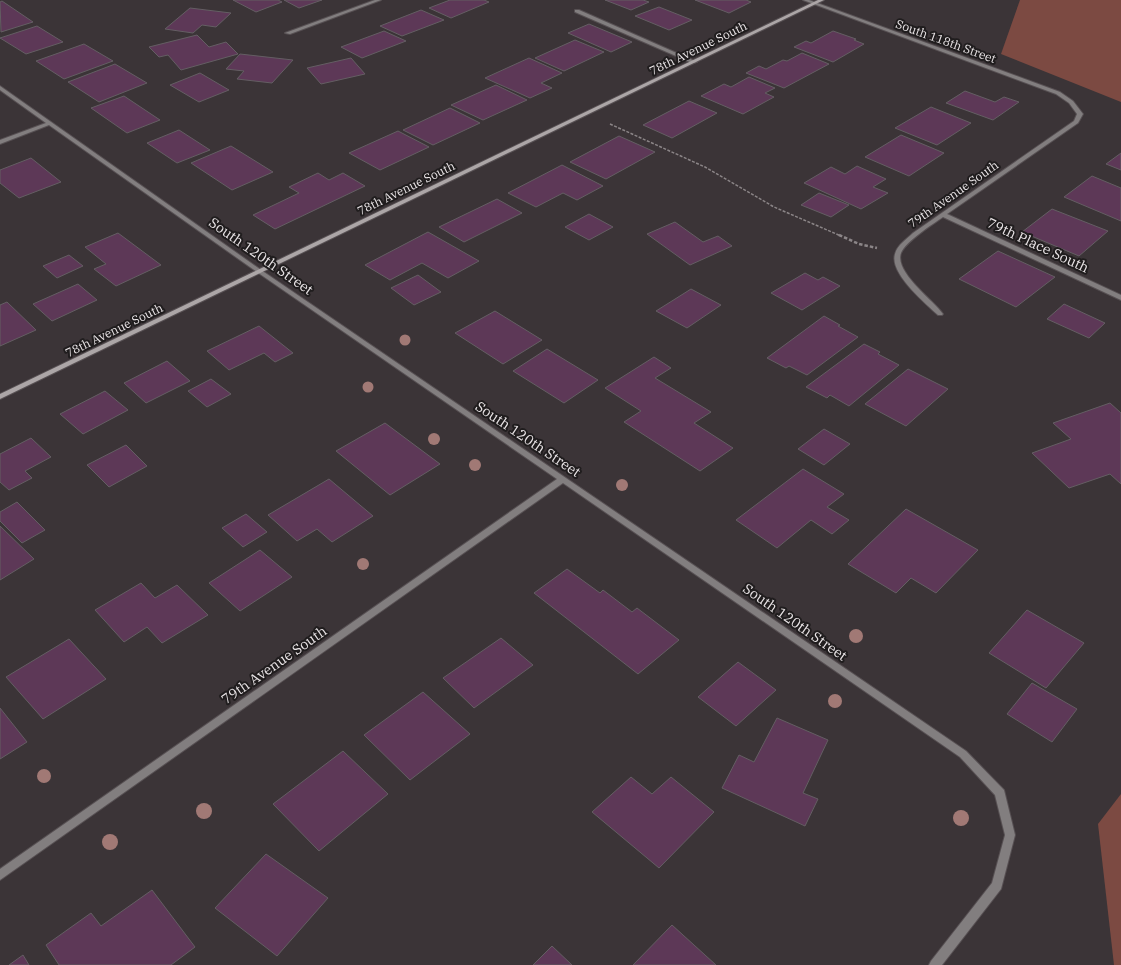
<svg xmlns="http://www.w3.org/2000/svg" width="1121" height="965" viewBox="0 0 1121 965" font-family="'IBM Plex Serif',serif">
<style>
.green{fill:#7c4a42}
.building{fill:#5d3857;stroke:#645e63}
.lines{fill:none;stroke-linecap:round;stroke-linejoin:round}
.lane-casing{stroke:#575053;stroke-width:2}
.street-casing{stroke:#575053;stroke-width:2}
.secondary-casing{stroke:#575053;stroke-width:2}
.path-far1{stroke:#8b8587;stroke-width:1.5;stroke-dasharray:3 1.5;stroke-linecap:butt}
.path{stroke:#8b8587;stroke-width:2.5;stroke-dasharray:3.5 2;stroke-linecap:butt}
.lane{fill:#827e7f;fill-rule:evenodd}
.street{fill:#827e7f;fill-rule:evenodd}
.secondary{fill:#aca6a7;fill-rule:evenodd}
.tree{fill:#a17975}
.labels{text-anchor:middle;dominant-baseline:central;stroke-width:4;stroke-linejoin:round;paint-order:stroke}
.far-street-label{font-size:12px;fill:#eae5e7;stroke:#201d1e}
.street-label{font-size:14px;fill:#eae5e7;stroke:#201d1e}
</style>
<rect width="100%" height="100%" fill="#3b3437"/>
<!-- green -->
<g class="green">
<path d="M1020 0H1121V102L1001 54Z"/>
<path d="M1121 794V965H1114L1098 824Z"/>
</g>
<!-- building -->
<g class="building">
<path d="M233 0H278L282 2 256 12Z"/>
<path d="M284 0H322L299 8Z"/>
<path d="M450 0H484L489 2 451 18 429 8Z"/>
<path d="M605 0H643L649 2 631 10Z"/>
<path d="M695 0H746L751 2 729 13Z"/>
<path d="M2 1 33 22 1 32 0 2Z"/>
<path d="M659 7 692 20 669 30 635 16Z"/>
<path d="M190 8 231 13 216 27 202 25 193 33 165 29Z"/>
<path d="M421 10 444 20 402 36 380 26Z"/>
<path d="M589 24 632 42 611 52 568 33Z"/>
<path d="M37 26 63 42 26 54 0 38Z"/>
<path d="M384 31 406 41 362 58 341 47Z"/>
<path d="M833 31 856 39 854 40 864 44 833 62 794 47 806 41 811 43Z"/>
<path d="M197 35 209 47 226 42 238 54 181 70 168 55 159 57 149 47Z"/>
<path d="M575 40 604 52 564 71 535 58Z"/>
<path d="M84 44 113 61 64 79 36 61Z"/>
<path d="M802 53 829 64 784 88 746 73 759 66 766 69 783 60 787 61Z"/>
<path d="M240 54 293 60 272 83 237 79 244 71 226 69Z"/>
<path d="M351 58 365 74 321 84 307 68Z"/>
<path d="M529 58 562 73 541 83 552 88 530 98 485 78Z"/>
<path d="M115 64 147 83 99 102 68 82Z"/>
<path d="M200 73 229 90 199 102 170 85Z"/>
<path d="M749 77 775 88 765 93 774 97 743 114 701 96 724 84 731 87Z"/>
<path d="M496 85 527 100 483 120 451 105Z"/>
<path d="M965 91 995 102 1004 97 1019 102 993 120 946 103Z"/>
<path d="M124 96 160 120 127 133 91 108Z"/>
<path d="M689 101 717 113 672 138 643 125Z"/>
<path d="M931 107 971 123 937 145 895 128Z"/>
<path d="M450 108 480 123 433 145 403 130Z"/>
<path d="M179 130 210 150 177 163 147 143Z"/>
<path d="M398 131 429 147 380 170 349 153Z"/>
<path d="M901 135 944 153 909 176 865 157Z"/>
<path d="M619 136 655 152 606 179 570 162Z"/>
<path d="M231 146 273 172 232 190 191 163Z"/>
<path d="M1121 153V170L1106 164Z"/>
<path d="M31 158 61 182 19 198 0 183V170Z"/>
<path d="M562 165 603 186 577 200 563 193 536 207 508 193Z"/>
<path d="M857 166 886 179 873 187 888 193 861 209 804 183 831 167 845 174Z"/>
<path d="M318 173 329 180 343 173 365 186 275 229 253 215 299 193 289 187Z"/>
<path d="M1092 176 1121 188V221L1064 197Z"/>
<path d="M819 193 849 205 831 217 801 205Z"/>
<path d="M497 199 522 213 464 242 439 227Z"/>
<path d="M1052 209 1108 231 1079 256 1022 232Z"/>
<path d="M589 214 613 227 589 240 565 227Z"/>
<path d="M675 222 703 242 718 236 732 246 690 265 647 234Z"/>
<path d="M428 232 479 261 448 278 422 263 390 280 365 265Z"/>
<path d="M118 233 161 265 116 286 94 269 106 264 85 247Z"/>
<path d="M998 251 1055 277 1016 307 959 279Z"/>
<path d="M69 255 83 266 57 278 43 266Z"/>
<path d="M805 273 818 280 823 277 840 286 802 310 771 293Z"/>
<path d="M418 275 441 292 414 305 391 288Z"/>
<path d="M78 284 97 300 52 321 33 304Z"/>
<path d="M691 289 721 305 687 328 656 311Z"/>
<path d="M7 302 36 330 0 346V305Z"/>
<path d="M1064 304 1105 323 1089 338 1047 319Z"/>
<path d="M495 311 542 340 503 364 455 333Z"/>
<path d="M824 316 840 325 838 326 858 337 807 375 789 366 786 368 767 358Z"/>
<path d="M259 326 293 353 275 362 264 353 229 370 207 351Z"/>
<path d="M864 344 880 352 878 354 899 365 849 406 830 395 827 398 806 387Z"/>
<path d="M547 349 598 380 564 403 513 371Z"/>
<path d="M654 357 671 368 655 378 711 412 694 423 733 448 700 471 624 422 641 411 605 388Z"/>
<path d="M167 361 190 381 146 403 124 383Z"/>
<path d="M908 369 948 389 906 426 865 404Z"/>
<path d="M211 379 231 394 207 407 188 391Z"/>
<path d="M105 391 128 410 83 434 60 414Z"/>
<path d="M1110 403 1121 413V484L1110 474 1069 488 1032 453 1071 439 1053 423Z"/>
<path d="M385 423 440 464 390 495 336 451Z"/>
<path d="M824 429 850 444 824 465 798 449Z"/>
<path d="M31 438 51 457 25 471 32 478 9 490 0 482V454Z"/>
<path d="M126 445 147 466 109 487 87 465Z"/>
<path d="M803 469 844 494 827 507 849 520 832 534 811 520 777 548 736 520Z"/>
<path d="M329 479 373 516 332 542 317 529 297 541 268 515Z"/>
<path d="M17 502 45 530 22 543 0 521V512Z"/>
<path d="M906 509 978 550 936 593 911 578 896 593 848 564Z"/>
<path d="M246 514 267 532 243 547 222 528Z"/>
<path d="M0 526 34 559 0 580Z"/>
<path d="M260 550 292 577 240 611 209 583Z"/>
<path d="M567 569 600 593 603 590 632 612 637 608 679 640 638 674 534 593Z"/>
<path d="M141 583 155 598 177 585 208 615 162 643 147 627 124 642 95 610Z"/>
<path d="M1027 610 1084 643 1046 688 989 653Z"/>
<path d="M501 638 533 665 474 708 443 678Z"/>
<path d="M69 639 106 679 43 719 6 677Z"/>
<path d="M738 662 776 690 736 726 698 697Z"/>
<path d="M1032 683 1077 709 1052 742 1007 714Z"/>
<path d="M423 692 470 734 410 780 364 735Z"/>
<path d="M0 708 27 742 0 759Z"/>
<path d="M777 718 828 740 803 793 818 799 805 826 722 788 739 755 754 762Z"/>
<path d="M343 751 388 794 319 851 273 804Z"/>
<path d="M631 777 652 794 671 777 714 812 659 868 592 812Z"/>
<path d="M266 854 328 898 277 956 215 908Z"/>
<path d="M152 890 195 947 171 965H59L46 945 91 913 101 926Z"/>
<path d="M672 925 716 965H633Z"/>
<path d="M552 946 572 965H533Z"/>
<path d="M23 955 29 965H9Z"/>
</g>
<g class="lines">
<defs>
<path id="lane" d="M575 10H579L697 62 692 63 575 12Z"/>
<g id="street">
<path d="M375 0H381L290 34 285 33Z"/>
<path d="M803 0H809L1060 92 1073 101 1083 114 1078 123 947 214 1121 295V300L943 217C933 224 906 241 901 253 894 272 933 300 943 314L942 315H938C925 303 889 273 895 254 897 245 907 239 913 233L1074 121 1077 114 1069 103 1056 94Z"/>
<path d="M0 86 261 270 966 751 1004 790 1015 835 1001 889 942 965H929L931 961 992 883 1005 835 995 795 960 757 563 483 0 880V869L557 479 257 272 49 125 0 144V140L46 123 0 90Z"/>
</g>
<path id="secondary" d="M818 0H824L0 399V394Z"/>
</defs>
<!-- lane casing -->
<use href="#lane" class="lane-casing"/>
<!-- street casing -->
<use href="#street" class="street-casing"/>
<!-- secondary casing -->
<use href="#secondary" class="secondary-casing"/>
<!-- path-far1 -->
<path class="path-far1" d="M610 124 705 167 774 207 841 236"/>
<!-- path -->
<path class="path" d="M839 235 859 244 877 248"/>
<!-- lane -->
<use href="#lane" class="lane"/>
<!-- street -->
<use href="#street" class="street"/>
<!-- secondary -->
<use href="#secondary" class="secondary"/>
</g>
<!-- trees -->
<g class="tree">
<circle cx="405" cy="340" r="5.5"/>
<circle cx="368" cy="387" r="5.5"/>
<circle cx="434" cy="439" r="6"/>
<circle cx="475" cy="465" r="6"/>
<circle cx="622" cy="485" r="6"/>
<circle cx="363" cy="564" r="6"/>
<circle cx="856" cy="636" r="7"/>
<circle cx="835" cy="701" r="7"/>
<circle cx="44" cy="776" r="7"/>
<circle cx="204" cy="811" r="8"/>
<circle cx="961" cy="818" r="8"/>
<circle cx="110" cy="842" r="8"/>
</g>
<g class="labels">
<!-- far-street labels -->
<g class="far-street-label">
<text transform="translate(946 41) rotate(20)">South 118th Street</text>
<text transform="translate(698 48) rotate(-26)">78th Avenue South</text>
<text transform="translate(406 188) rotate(-26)">78th Avenue South</text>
<text transform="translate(953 194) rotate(-35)">79th Avenue South</text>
<text transform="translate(114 330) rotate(-26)">78th Avenue South</text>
</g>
<!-- street labels -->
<g class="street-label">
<text transform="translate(1038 245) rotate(25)">79th Place South</text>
<text transform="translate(261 256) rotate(35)">South 120th Street</text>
<text transform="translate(528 439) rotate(34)">South 120th Street</text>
<text transform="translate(795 622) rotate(35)">South 120th Street</text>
<text transform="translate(274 665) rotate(-35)">79th Avenue South</text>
</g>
</g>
</svg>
